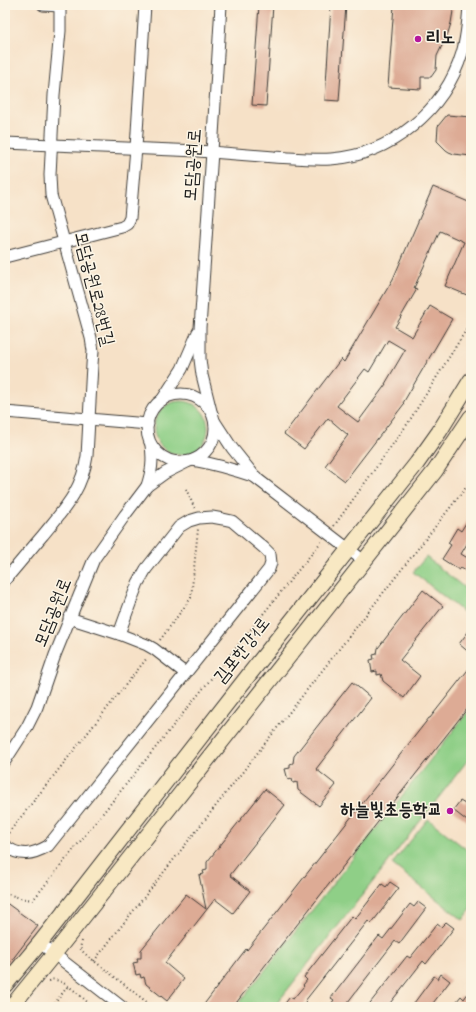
<svg xmlns="http://www.w3.org/2000/svg" width="476" height="1012" viewBox="0 0 476 1012" font-family="'Indie Flower','Poor Story',sans-serif">
<style>
.green{fill:#8fcf87;stroke:#567652}
.building{fill:#ddab95;fill-rule:evenodd}
.lines{fill:none;stroke-linecap:round;stroke-linejoin:round}
.street-casing{stroke:#3d3a36;stroke-width:13}
.secondary-casing{stroke:#3d3a36;stroke-width:17}
.path{stroke:#3d3a36;stroke-width:2;stroke-dasharray:1 3;stroke-linecap:butt}
.street{stroke:#fff;stroke-width:11}
.secondary{stroke:#f8e8c3;stroke-width:15}
.poi-dot{fill:#b5179e;stroke:#fcf5e5;stroke-width:1.5}
.labels{text-anchor:middle;dominant-baseline:central;stroke-width:3;stroke-linejoin:round;paint-order:stroke}
.poi-label{font-size:18px;font-weight:bold;fill:#1c1c1c;stroke:#fcf5e5;text-anchor:start}
.street-label{font-size:18px;fill:#1c1c1c;stroke:#fcf5e5}
</style>
<rect width="100%" height="100%" fill="#fcf5e5"/>
<filter id="ink" filterUnits="userSpaceOnUse"><feTurbulence type="fractalNoise" baseFrequency=".025" numOctaves="2"/><feDisplacementMap in="SourceGraphic" scale="8" xChannelSelector="R" yChannelSelector="G"/><feConvolveMatrix kernelMatrix="1 2 1 2 8 2 1 2 1" color-interpolation-filters="sRGB"/></filter>
<filter id="wash" filterUnits="userSpaceOnUse"><feTurbulence type="fractalNoise" baseFrequency=".012" numOctaves="4" result="noise"/><feDisplacementMap in="SourceGraphic" scale="16" xChannelSelector="R" yChannelSelector="G"/><feGaussianBlur stdDeviation="0.9" result="paint"/><feColorMatrix in="noise" values="0 0 0 0 0 0 0 0 0 0 0 0 0 0 0 0 0 1.4 0 .05"/><feComposite in="paint" operator="in"/></filter>
<g filter="url(#wash)">
<rect width="100%" height="100%" fill="#f6e1c7"/>
<!-- green -->
<g class="green">
<circle cx="181" cy="428" r="27"/>
<path d="M426 557 471 593V618L413 572Z"/>
<path d="M471 708V756L386 865 274 1007H236Z"/>
<path d="M428 819 471 853V909L463 920 392 864Z"/>
</g>
<g id="blocks">
<!-- building -->
<g class="building">
<path d="M259 5H273L266 106 252 105Z"/>
<path d="M331 5H346L339 101 325 100Z"/>
<path d="M394 5H454L451 23 448 33 437 56 436 70 431 77H421V89L388 87Z"/>
<path d="M447 115 471 117V156L454 154 449 152 446 150 437 141 438 126Z"/>
<path d="M433 187 471 203V286L467 295 445 286 464 242 440 231 414 288 417 289 395 327 412 337 430 306 452 319 403 403 404 404 345 481 325 466 348 435 328 418 304 449 284 434 341 359 344 362 393 279ZM388 340 405 350 385 384H386L358 422 337 406 365 369 369 372Z"/>
<path d="M471 515V537L461 554 471 560V564L466 571 461 568 459 570 442 559 451 545 448 543 457 528 461 531Z"/>
<path d="M423 590 443 606 400 660 420 676 404 698 383 681 381 674 377 675V671L372 672 370 660 374 659 373 655 377 654 378 648Z"/>
<path d="M471 628V654L459 644Z"/>
<path d="M471 666V704L270 959 233 1007H202L246 949 247 950 429 718H430Z"/>
<path d="M352 682 371 698 316 769 336 785 319 806 298 790 297 782 293 783 292 779 288 780 285 769 290 768V764L293 763 294 756Z"/>
<path d="M265 789 285 805 230 875 250 891 233 913 215 899 165 963 184 979 167 1001 146 984 144 977 141 978 140 974 136 975 133 963 138 962 137 958H141V950L186 894 206 909 199 875 204 874 203 871 207 870V862Z"/>
<path d="M471 796V824L453 810 460 801 465 804Z"/>
<path d="M390 882 399 888 371 924 368 921 305 1001H306L302 1006 304 1007H282L290 997 293 999 304 986 303 985 307 980 304 977 352 916 355 919 382 884 386 887Z"/>
<path d="M5 902 38 926 5 969Z"/>
<path d="M418 902 426 908 399 944 395 941 344 1007H329L334 1000 331 998 379 936 383 939 410 904 414 907Z"/>
<path d="M446 922 454 928 426 964 423 961 387 1007H367L407 956 410 958 437 924 441 927Z"/>
<path d="M441 974 450 981 430 1007H419L414 1003 434 976 438 979Z"/>
<path d="M471 989V1007H452L461 996 464 999Z"/>
</g>
</g>
</g>
<g filter="url(#ink)">
<use href="#blocks" fill-opacity="0" stroke="#3d3a36" stroke-width="1"/>
<g class="lines">
<defs>
<g id="street">
<path d="M43 5 60 6"/>
<path d="M5 143C69 146 134 148 198 151 224 153 249 155 274 157 293 158 312 160 331 159 391 155 445 110 462 53 467 37 468 21 469 5"/>
<path d="M5 257 122 227 127 224 130 218 136 148 145 5"/>
<circle cx="181" cy="428" r="34"/>
<path d="M162 400 182 369 198 332"/>
<path d="M211 411 202 375 200 359V328L212 152 221 5"/>
<path d="M5 412 148 424"/>
<path d="M215 422 232 448 256 478 364 561"/>
<path d="M193 460C215 464 235 470 256 477"/>
<path d="M147 486C152 470 153 462 151 445"/>
<path d="M5 580C18 565 30 550 43 535 64 509 82 491 87 456L92 365 93 351 91 338 51 195 50 175 54 95 60 31V5"/>
<path d="M69 618 119 634 147 645 154 649 185 673"/>
<path d="M5 761 27 727 37 707 55 655 94 559 125 515 147 486 165 473 187 462"/>
<path d="M5 846C20 857 32 855 48 846L269 569 271 563 270 554 264 548 232 521 223 519 212 517 199 518 189 521 179 527 146 569 138 583 131 601 119 634"/>
<path d="M40 943 122 1007"/>
</g>
<g id="secondary">
<path d="M5 985 40 943 248 676 417 463 439 432 471 380"/>
<path d="M11 1007 54 954 435 471 471 417"/>
</g>
</defs>
<!-- street casing -->
<use href="#street" class="street-casing"/>
<!-- secondary casing -->
<use href="#secondary" class="secondary-casing"/>
<!-- path -->
<g class="path">
<path d="M186 489 195 509"/>
<path d="M334 526 408 423 468 327 471 321"/>
<path d="M470 577 471 575"/>
<path d="M160 640 191 598 198 529"/>
<path d="M6 836 147 658"/>
<path d="M5 893 20 898 33 900 321 542"/>
<path d="M82 941 80 948 84 953 153 1007"/>
<path d="M94 961 424 541 471 481"/>
<path d="M49 981C52 980 52 979 55 980 64 980 86 1000 92 1007"/>
<path d="M52 1007 68 986"/>
</g>
<!-- street -->
<use href="#street" class="street"/>
<!-- secondary -->
<use href="#secondary" class="secondary"/>
</g>
</g>
<!-- markers -->
<g class="poi-dot">
<circle cx="418" cy="39" r="4"/>
<circle cx="450" cy="811" r="4"/>
</g>
<g class="labels">
<!-- poi labels -->
<g class="poi-label">
<text x="426" y="39">리노</text>
<text x="442" y="811" text-anchor="end">하늘빛초등학교</text>
</g>
<!-- street labels -->
<g class="street-label">
<text transform="translate(194 165) rotate(-86)">모담공원로</text>
<text transform="translate(93 289) rotate(76)">모담공원로28번길</text>
<text transform="translate(54 613) rotate(-68)">모담공원로</text>
<text transform="translate(243 651) rotate(-52)">김포한강1로</text>
</g>
</g>
<!-- margin -->
<rect width="476" height="1012" fill="none" stroke="#fcf5e5" stroke-width="20"/>
</svg>
